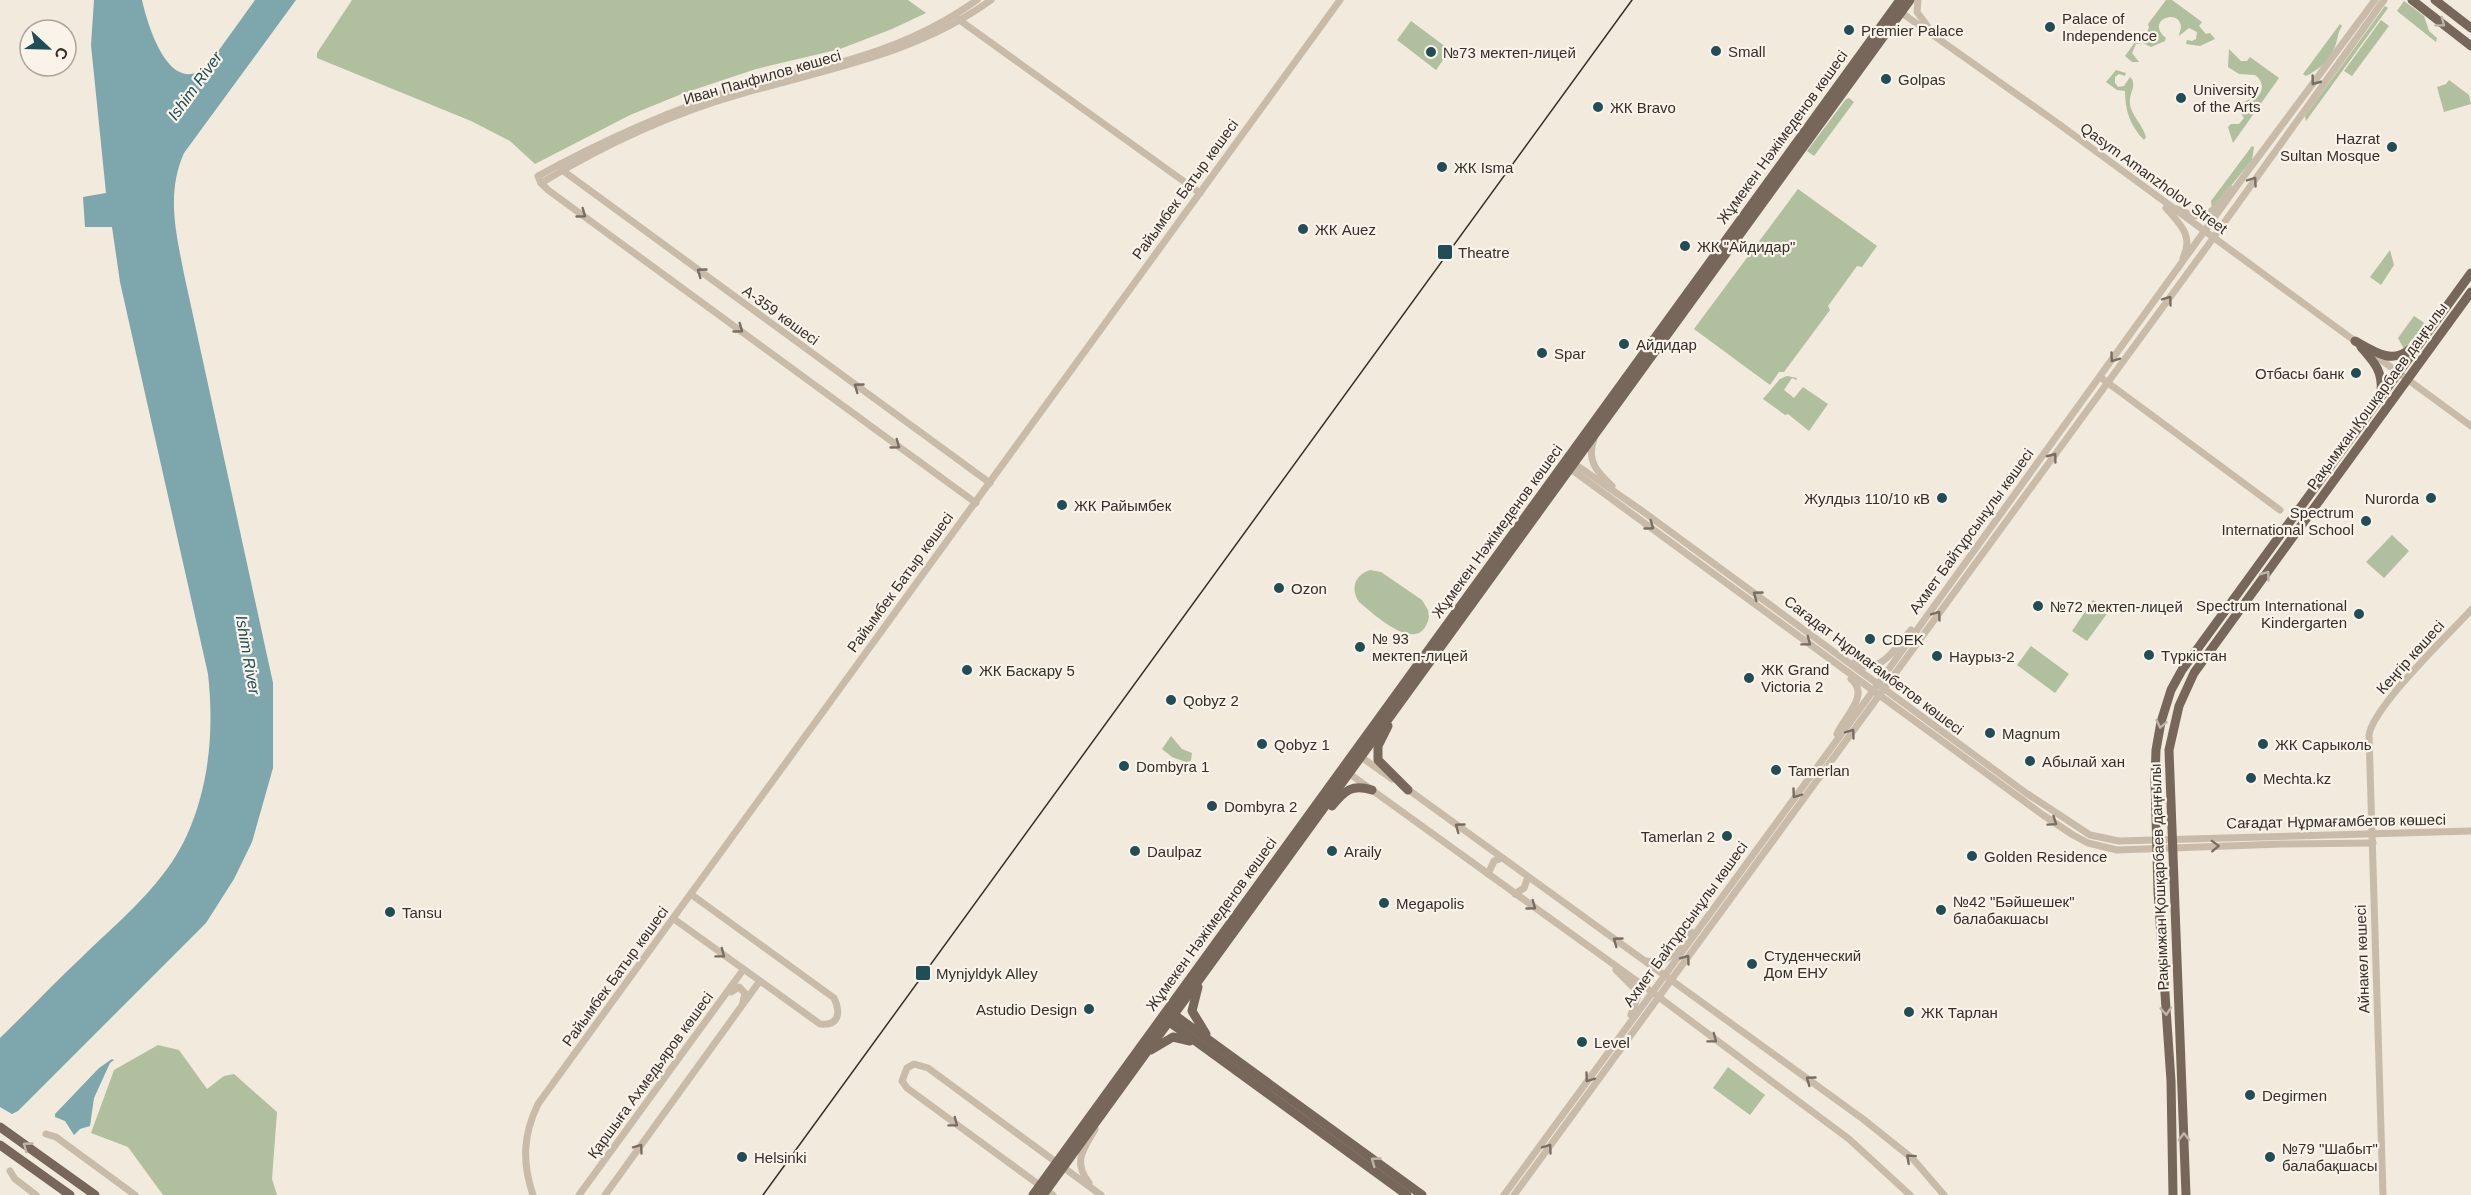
<svg xmlns="http://www.w3.org/2000/svg" width="2471" height="1195" viewBox="0 0 2471 1195" font-family="Arial,sans-serif">
<style>
.green{fill:#b0bf9d}
.water{fill:#7da6ad}
.lines{fill:none;stroke-linecap:round;stroke-linejoin:round}
.minor{stroke:#c9bba9;stroke-width:7}
.major{stroke:#77675a;stroke-width:9}
.tram{stroke:#362e29;stroke-width:1.5}
.oneway{stroke:#beb4a9}
.oneway2{stroke:#786d63}
.poi-dot{fill:#204d56;stroke:#f9f3e9;stroke-width:2}
.labels{text-anchor:middle;dominant-baseline:central;stroke-width:4.5;stroke-linejoin:round;paint-order:stroke}
.poi-label{font-size:15px;fill:#362e29;stroke:#f9f3e9;text-anchor:start}
.street-label{font-size:15px;fill:#362e29;stroke:#f9f3e9}
.water-label{font-size:16px;font-style:italic;fill:#204d56;stroke:#f9f3e9}
</style>
<rect width="100%" height="100%" fill="#f1eadd"/>
<!-- green -->
<g class="green">
<path d="M352 0H908L926 13 892 29 840 49 756 69 684 93 630 115 535 164 510 141 471 121 317 58V53Z"/>
<path d="M2166 0H2172L2202 22 2199 26 2206 34 2210 33 2215 39 2200 46 2186 44 2187 40 2192 41 2196 39 2197 32 2189 28 2179 36C2179 33 2181 30 2181 27 2180 7 2144 20 2166 38L2165 41 2151 47 2143 43 2136 44 2132 53 2139 62H2132L2125 56 2141 34H2145L2149 28 2148 24Z"/>
<path d="M2404 1 2424 16 2429 31 2437 38 2436 42 2397 11Z"/>
<path d="M2385 6 2388 8 2306 121 2305 116Z"/>
<path d="M2381 20 2389 26 2352 76 2344 71Z"/>
<path d="M1411 21 1450 50 1436 70 1397 40Z"/>
<path d="M2340 24 2342 26C2337 33 2338 41 2334 49 2328 62 2318 70 2306 76L2303 74Z"/>
<path d="M2229 49 2241 61H2247L2250 57 2279 78 2233 143 2228 127 2231 124H2239L2244 118 2236 106 2252 98 2253 100C2264 94 2265 82 2255 75L2239 74 2228 67Z"/>
<path d="M2116 70 2126 73 2125 76 2119 74 2115 77V83L2118 87 2124 86 2130 77C2138 85 2129 92 2130 103 2130 114 2143 125 2146 137L2144 140C2130 126 2125 110 2125 91L2117 90 2106 82Z"/>
<path d="M2449 80 2469 95 2471 104 2444 112 2437 87 2446 84Z"/>
<path d="M1849 98 1854 102 1814 156 1807 151 1846 99Z"/>
<path d="M2252 146 2254 147 2252 160 2212 209 2211 201Z"/>
<path d="M1798 189 1877 246 1862 267 1857 266 1828 306 1830 310 1784 372H1779L1770 385 1694 329Z"/>
<path d="M2390 250 2394 265 2381 285 2370 277Z"/>
<path d="M2414 316 2426 324 2404 349 2398 338Z"/>
<path d="M1787 376 1797 378 1796 380 1792 378 1784 390 1794 398 1803 387 1828 404 1809 431 1788 414 1785 415 1763 399 1780 379Z"/>
<path d="M2392 535 2409 551 2384 578 2366 562Z"/>
<path d="M1370 570 1381 572 1422 600 1428 610 1429 617C1420 658 1375 615 1359 602 1350 588 1355 575 1370 570Z"/>
<path d="M2093 600 2109 611 2087 641 2072 631Z"/>
<path d="M2031 646 2069 674 2055 693 2017 665Z"/>
<path d="M1171 736 1182 749 1192 753 1191 760 1188 763 1172 757 1162 749Z"/>
<path d="M158 1045 179 1050 207 1089 224 1076 234 1074 277 1112 272 1179 277 1195H163L128 1147 91 1133 114 1070Z"/>
<path d="M1728 1067 1765 1095 1750 1115 1713 1088Z"/>
</g>
<!-- water -->
<g class="water">
<path d="M94 0H142C148 27 171 101 209 64L255 0H296L184 153C166 194 176 232 184 274L273 683V768L252 842 234 879 206 923 18 1111 12 1114 0 1107V1038C27 1012 53 984 81 958 119 921 165 884 187 835 210 784 214 728 208 674L120 282 112 227H85L83 197 106 193 91 45Z"/>
<path d="M112 1059 114 1060 110 1063 94 1098 90 1126 80 1129 74 1135 65 1121 55 1117V1114L99 1068Z"/>
</g>
<g class="lines">
<!-- minor -->
<g class="minor">
<path d="M1918 0 1917 12 1931 31"/>
<path d="M1899 11 2056 122 2359 344"/>
<path d="M958 19 1200 193"/>
<path d="M560 164 562 170 990 483"/>
<path d="M541 183C604 145 670 114 741 94 829 68 915 55 991 0"/>
<path d="M2166 208C2180 224 2194 236 2183 258"/>
<path d="M2177 209C2209 225 2211 211 2231 189"/>
<path d="M2373 354 2471 426"/>
<path d="M2100 377 2280 510"/>
<path d="M1594 439C1586 461 1597 472 1612 486"/>
<path d="M1572 462 1645 513 2026 793 2090 835 2119 841 2471 831"/>
<path d="M1568 467 2043 815 2073 835 2088 843 2117 850 2282 844 2373 843"/>
<path d="M976 503 548 190 541 183 538 176C605 139 674 109 747 85 779 75 813 69 845 61 892 48 938 28 977 0"/>
<path d="M1854 663C1881 676 1895 648 1911 630"/>
<path d="M1837 734C1843 718 1871 695 1851 679"/>
<path d="M1357 754 1392 779"/>
<path d="M1347 772 1652 992 1849 1139 1910 1195"/>
<path d="M1406 788 1863 1119 1913 1159 1944 1195"/>
<path d="M1488 874 1494 861 1502 858"/>
<path d="M1515 894 1524 888 1528 877"/>
<path d="M674 919 820 1024C839 1026 841 1013 834 998L692 895"/>
<path d="M1647 961C1670 968 1677 945 1691 932"/>
<path d="M1616 970 1633 987 1638 995 1631 1015"/>
<path d="M731 992 739 987 745 993 743 1002"/>
<path d="M46 1134 56 1137 135 1195"/>
<path d="M10 1171 15 1179 36 1195"/>
<path d="M1089 1183C1072 1161 1084 1149 1095 1129"/>
<path d="M533 1195C522 1162 523 1135 538 1104L1340 0"/>
<path d="M579 1195 743 970"/>
<path d="M605 1195 759 982"/>
<path d="M1053 1195 907 1088 902 1081 907 1068 914 1064 928 1068 1101 1195"/>
<path d="M1504 1195 1878 684 2247 172 2375 0"/>
<path d="M1514 1195 2206 248 2384 0"/>
<path d="M2383 1195 2369 735C2373 707 2448 635 2471 610"/>
</g>
<!-- major -->
<g class="major">
<path d="M2412 0 2471 46"/>
<path d="M2435 0 2471 28"/>
<path d="M2355 341C2373 351 2392 365 2410 349"/>
<path d="M2361 347C2374 362 2383 371 2381 392"/>
<path d="M1388 726 1378 746V760L1408 790"/>
<path d="M1332 806C1345 790 1352 784 1372 790"/>
<path d="M1198 987 1192 1011 1206 1034"/>
<path d="M1169 1011 1422 1195"/>
<path d="M1164 1018 1407 1195"/>
<path d="M1151 1050 1173 1037 1190 1041"/>
<path d="M0 1127 95 1195"/>
<path d="M0 1145 70 1195"/>
<path d="M1033 1195 1900 0"/>
<path d="M1043 1195 1910 0"/>
<path d="M2173 1195 2171 1081 2158 892 2155 780 2156 750 2161 722 2171 690 2182 670 2471 273"/>
<path d="M2186 1195 2169 750 2179 706 2194 673 2471 292"/>
</g>
<!-- tram -->
<path class="tram" d="M763 1195 1632 0"/>
</g>
<!-- one-way arrows -->
<defs><path id="oneway-chevron" d="M-2-3.5L2.5 0L-2 3.5" fill="none" stroke-width="1.6" stroke-linecap="round" stroke-linejoin="round" transform="scale(1.5)"/></defs>
<g class="oneway">
<use href="#oneway-chevron" transform="translate(2441 23) rotate(37)"/>
<use href="#oneway-chevron" transform="translate(2266 575) rotate(-54)"/>
<use href="#oneway-chevron" transform="translate(2161 724) rotate(102)"/>
<use href="#oneway-chevron" transform="translate(2166 1011) rotate(86)"/>
<use href="#oneway-chevron" transform="translate(2184 1137) rotate(-91)"/>
<use href="#oneway-chevron" transform="translate(27 1146) rotate(-144)"/>
<use href="#oneway-chevron" transform="translate(1375 1161) rotate(-144)"/>
</g>
<g class="oneway2">
<use href="#oneway-chevron" transform="translate(2315 81) rotate(127)"/>
<use href="#oneway-chevron" transform="translate(2253 181) rotate(-55)"/>
<use href="#oneway-chevron" transform="translate(582 214) rotate(36)"/>
<use href="#oneway-chevron" transform="translate(701 272) rotate(-144)"/>
<use href="#oneway-chevron" transform="translate(2168 300) rotate(-54)"/>
<use href="#oneway-chevron" transform="translate(739 329) rotate(36)"/>
<use href="#oneway-chevron" transform="translate(2114 358) rotate(126)"/>
<use href="#oneway-chevron" transform="translate(858 387) rotate(-144)"/>
<use href="#oneway-chevron" transform="translate(896 445) rotate(36)"/>
<use href="#oneway-chevron" transform="translate(2053 457) rotate(-53)"/>
<use href="#oneway-chevron" transform="translate(1650 526) rotate(36)"/>
<use href="#oneway-chevron" transform="translate(1757 595) rotate(-144)"/>
<use href="#oneway-chevron" transform="translate(1937 615) rotate(-54)"/>
<use href="#oneway-chevron" transform="translate(1807 642) rotate(37)"/>
<use href="#oneway-chevron" transform="translate(1851 733) rotate(-54)"/>
<use href="#oneway-chevron" transform="translate(1796 794) rotate(126)"/>
<use href="#oneway-chevron" transform="translate(2053 822) rotate(34)"/>
<use href="#oneway-chevron" transform="translate(1459 827) rotate(-144)"/>
<use href="#oneway-chevron" transform="translate(2215 846) rotate(-2)"/>
<use href="#oneway-chevron" transform="translate(1532 906) rotate(36)"/>
<use href="#oneway-chevron" transform="translate(1617 941) rotate(-144)"/>
<use href="#oneway-chevron" transform="translate(721 954) rotate(37)"/>
<use href="#oneway-chevron" transform="translate(1686 959) rotate(-54)"/>
<use href="#oneway-chevron" transform="translate(1713 1039) rotate(37)"/>
<use href="#oneway-chevron" transform="translate(1589 1078) rotate(126)"/>
<use href="#oneway-chevron" transform="translate(1810 1080) rotate(-144)"/>
<use href="#oneway-chevron" transform="translate(954 1123) rotate(37)"/>
<use href="#oneway-chevron" transform="translate(639 1148) rotate(-54)"/>
<use href="#oneway-chevron" transform="translate(1548 1148) rotate(-54)"/>
<use href="#oneway-chevron" transform="translate(1910 1158) rotate(-138)"/>
</g>
<!-- markers -->
<g class="poi-dot">
<circle cx="2050" cy="27" r="6"/>
<circle cx="1849" cy="30" r="6"/>
<circle cx="1716" cy="51" r="6"/>
<circle cx="1431" cy="52" r="6"/>
<circle cx="1886" cy="79" r="6"/>
<circle cx="2181" cy="98" r="6"/>
<circle cx="1598" cy="107" r="6"/>
<circle cx="2392" cy="147" r="6"/>
<circle cx="1442" cy="167" r="6"/>
<circle cx="1303" cy="229" r="6"/>
<circle cx="1685" cy="246" r="6"/>
<rect x="1437" y="244" width="16" height="16" rx="3"/>
<circle cx="1624" cy="344" r="6"/>
<circle cx="1542" cy="353" r="6"/>
<circle cx="2356" cy="373" r="6"/>
<circle cx="1942" cy="498" r="6"/>
<circle cx="2431" cy="498" r="6"/>
<circle cx="1062" cy="505" r="6"/>
<circle cx="2366" cy="521" r="6"/>
<circle cx="1279" cy="588" r="6"/>
<circle cx="2038" cy="606" r="6"/>
<circle cx="2359" cy="614" r="6"/>
<circle cx="1870" cy="639" r="6"/>
<circle cx="1360" cy="647" r="6"/>
<circle cx="2149" cy="655" r="6"/>
<circle cx="1937" cy="656" r="6"/>
<circle cx="967" cy="670" r="6"/>
<circle cx="1749" cy="678" r="6"/>
<circle cx="1171" cy="700" r="6"/>
<circle cx="1990" cy="733" r="6"/>
<circle cx="1262" cy="744" r="6"/>
<circle cx="2263" cy="744" r="6"/>
<circle cx="2030" cy="761" r="6"/>
<circle cx="1124" cy="766" r="6"/>
<circle cx="1776" cy="770" r="6"/>
<circle cx="2251" cy="778" r="6"/>
<circle cx="1212" cy="806" r="6"/>
<circle cx="1727" cy="836" r="6"/>
<circle cx="1135" cy="851" r="6"/>
<circle cx="1332" cy="851" r="6"/>
<circle cx="1972" cy="856" r="6"/>
<circle cx="1384" cy="903" r="6"/>
<circle cx="1941" cy="910" r="6"/>
<circle cx="390" cy="912" r="6"/>
<circle cx="1752" cy="964" r="6"/>
<rect x="915" y="965" width="16" height="16" rx="3"/>
<circle cx="1089" cy="1009" r="6"/>
<circle cx="1909" cy="1012" r="6"/>
<circle cx="1582" cy="1042" r="6"/>
<circle cx="2250" cy="1095" r="6"/>
<circle cx="742" cy="1157" r="6"/>
<circle cx="2270" cy="1157" r="6"/>
</g>
<g class="labels">
<!-- poi labels -->
<g class="poi-label">
<text x="2062" y="18">Palace of<tspan x="2062" dy="17">Independence</tspan></text>
<text x="1861" y="30">Premier Palace</text>
<text x="1728" y="51">Small</text>
<text x="1443" y="52">№73 мектеп-лицей</text>
<text x="1898" y="79">Golpas</text>
<text x="2193" y="89">University<tspan x="2193" dy="17">of the Arts</tspan></text>
<text x="1610" y="107">ЖК Bravo</text>
<text x="2380" y="138" text-anchor="end">Hazrat<tspan x="2380" dy="17">Sultan Mosque</tspan></text>
<text x="1454" y="167">ЖК Isma</text>
<text x="1315" y="229">ЖК Auez</text>
<text x="1697" y="246">ЖК "Айдидар"</text>
<text x="1458" y="252">Theatre</text>
<text x="1636" y="344">Айдидар</text>
<text x="1554" y="353">Spar</text>
<text x="2344" y="373" text-anchor="end">Отбасы банк</text>
<text x="1930" y="498" text-anchor="end">Жулдыз 110/10 кВ</text>
<text x="2419" y="498" text-anchor="end">Nurorda</text>
<text x="1074" y="505">ЖК Райымбек</text>
<text x="2354" y="512" text-anchor="end">Spectrum<tspan x="2354" dy="17">International School</tspan></text>
<text x="1291" y="588">Ozon</text>
<text x="2347" y="605" text-anchor="end">Spectrum International<tspan x="2347" dy="17">Kindergarten</tspan></text>
<text x="2050" y="606">№72 мектеп-лицей</text>
<text x="1372" y="638">№ 93<tspan x="1372" dy="17">мектеп-лицей</tspan></text>
<text x="1882" y="639">CDEK</text>
<text x="2161" y="655">Түркістан</text>
<text x="1949" y="656">Наурыз-2</text>
<text x="1761" y="669">ЖК Grand<tspan x="1761" dy="17">Victoria 2</tspan></text>
<text x="979" y="670">ЖК Баскару 5</text>
<text x="1183" y="700">Qobyz 2</text>
<text x="2002" y="733">Magnum</text>
<text x="1274" y="744">Qobyz 1</text>
<text x="2275" y="744">ЖК Сарыколь</text>
<text x="2042" y="761">Абылай хан</text>
<text x="1136" y="766">Dombyra 1</text>
<text x="1788" y="770">Tamerlan</text>
<text x="2263" y="778">Mechta.kz</text>
<text x="1224" y="806">Dombyra 2</text>
<text x="1715" y="836" text-anchor="end">Tamerlan 2</text>
<text x="1147" y="851">Daulpaz</text>
<text x="1344" y="851">Araily</text>
<text x="1984" y="856">Golden Residence</text>
<text x="1953" y="901">№42 "Бәйшешек"<tspan x="1953" dy="17">балабакшасы</tspan></text>
<text x="1396" y="903">Megapolis</text>
<text x="402" y="912">Tansu</text>
<text x="1764" y="955">Студенческий<tspan x="1764" dy="17">Дом ЕНУ</tspan></text>
<text x="936" y="973">Mynjyldyk Alley</text>
<text x="1077" y="1009" text-anchor="end">Astudio Design</text>
<text x="1921" y="1012">ЖК Тарлан</text>
<text x="1594" y="1042">Level</text>
<text x="2262" y="1095">Degirmen</text>
<text x="2282" y="1148">№79 "Шабыт"<tspan x="2282" dy="17">балабақшасы</tspan></text>
<text x="754" y="1157">Helsinki</text>
</g>
<!-- street labels -->
<g class="street-label">
<text transform="translate(762 77) rotate(-16)">Иван Панфилов көшесі</text>
<text transform="translate(1782 137) rotate(-54)">Жұмекен Нәжімеденов көшесі</text>
<text transform="translate(2154 178) rotate(36)">Qasym Amanzholov Street</text>
<text transform="translate(1185 189) rotate(-54)">Райымбек Батыр көшесі</text>
<text transform="translate(781 315) rotate(36)">А-359 көшесі</text>
<text transform="translate(2377 396) rotate(-54)">Рақымжан Қошқарбаев даңғылы</text>
<text transform="translate(1497 531) rotate(-54)">Жұмекен Нәжімеденов көшесі</text>
<text transform="translate(1971 531) rotate(-54)">Ахмет Байтұрсынұлы көшесі</text>
<text transform="translate(900 582) rotate(-54)">Райымбек Батыр көшесі</text>
<text transform="translate(2410 657) rotate(-48)">Кеңгір көшесі</text>
<text transform="translate(1874 665) rotate(37)">Сағадат Нұрмағамбетов көшесі</text>
<text transform="translate(2336 821) rotate(-1)">Сағадат Нұрмағамбетов көшесі</text>
<text transform="translate(2159 877) rotate(-92)">Рақымжан Қошқарбаев даңғылы</text>
<text transform="translate(1211 924) rotate(-54)">Жұмекен Нәжімеденов көшесі</text>
<text transform="translate(1685 924) rotate(-54)">Ахмет Байтұрсынұлы көшесі</text>
<text transform="translate(2362 959) rotate(-92)">Айнакөл көшесі</text>
<text transform="translate(615 976) rotate(-54)">Райымбек Батыр көшесі</text>
<text transform="translate(650 1075) rotate(-54)">Қаршыға Ахмедьяров көшесі</text>
</g>
<!-- water labels -->
<g class="water-label">
<text transform="translate(195 86) rotate(-54)">Ishim River</text>
<text transform="translate(248 655) rotate(80)">Ishim River</text>
</g>
</g>
<!-- north arrow -->
<g transform="translate(48 48) rotate(112)"><circle r="28" fill="#f9f3e9" stroke="#aba49c" stroke-width="1.5"/>
<path d="M0-4.5L10 22L0 15L-10 22Z" fill="#204d56"/>
<text y="-9" font-size="16" font-weight="bold" text-anchor="middle" fill="#362e29">С</text>
</g>
</svg>
